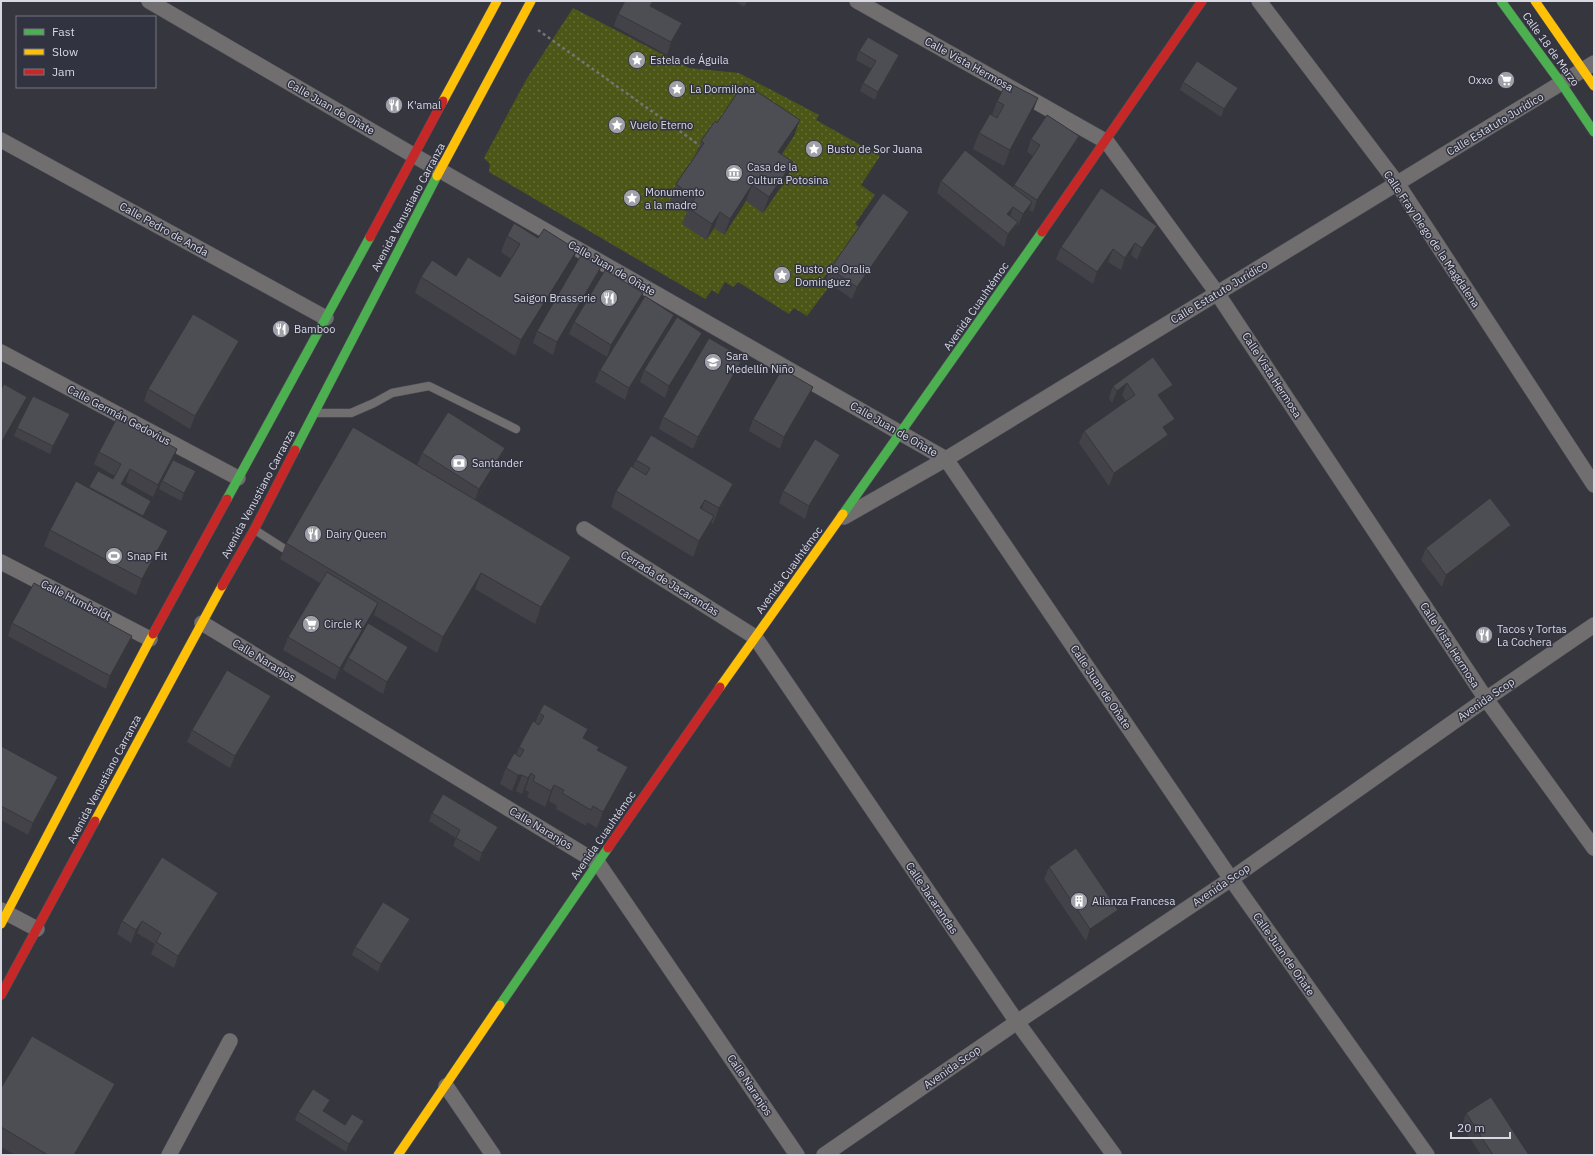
<svg xmlns="http://www.w3.org/2000/svg" width="1595" height="1156" viewBox="0 0 1595 1156" font-family="'IBM Plex Sans',sans-serif">
<style>
.green{fill:url(#green-dots)}
.lines{fill:none;stroke-linecap:round;stroke-linejoin:round}
.lane-casing{stroke:#54545b;stroke-width:9}
.street-casing{stroke:#54545b;stroke-width:16}
.fast-casing{stroke:#54545b;stroke-width:10}
.slow-casing{stroke:#54545b;stroke-width:10}
.jam-casing{stroke:#54545b;stroke-width:10}
.path{stroke:#757475;stroke-width:2.5;stroke-dasharray:3 3;stroke-linecap:butt}
.lane{stroke:#716e6f;stroke-width:8}
.street{stroke:#716e6f;stroke-width:15}
.fast{stroke:#4caf50;stroke-width:9}
.slow{stroke:#ffc107;stroke-width:9}
.jam{stroke:#c62828;stroke-width:9}
.wall{fill:#424248}
.shaded-wall{fill:#36363b}
.building{fill:#4d4d54;stroke:#36363b}
.labels{text-anchor:middle;dominant-baseline:central;stroke-width:3;stroke-linejoin:round;paint-order:stroke}
.street-label{font-size:11px;fill:#d9d9e3;stroke:#323341}
.poi-label{font-size:11px;fill:#d9d9e3;stroke:#323341;text-anchor:start}
</style>
<defs>
<pattern id="green-dots" width="8" height="8" patternUnits="userSpaceOnUse"><rect width="8" height="8" fill="#4c5617"/><path d="M2 2h.1M6 6h.1" fill="none" stroke="#656e39" stroke-width="1.8" stroke-linecap="round"/></pattern>
</defs>
<rect width="100%" height="100%" fill="#36363e"/>
<!-- green -->
<path class="green" d="M573 8 689 68 739 73 819 115 816 120 880 156 861 185 875 195 855 224 859 227 821 282 828 288 807 316 794 308 789 314 738 282 733 287 725 282 718 294 712 290 705 299 489 172 490 164 484 158 526 80Z"/>
<g class="lines">
<defs>
<g id="lane">
<path d="M317 413H351L374 403 392 393 429 386 516 429"/>
<path d="M255 530 283 548"/>
</g>
<g id="street">
<path d="M149 1 413 155 946 459 1231 879 1427 1155"/>
<path d="M857 1 1107 142 1217 293 1486 699 1594 848"/>
<path d="M1259 1 1397 183 1594 485"/>
<path d="M1 140 326 318"/>
<path d="M1 352 238 478"/>
<path d="M844 517 946 459 1594 63"/>
<path d="M584 529 755 637 1017 1022 1114 1155"/>
<path d="M1 562 150 639"/>
<path d="M202 623 598 863 797 1155"/>
<path d="M1 910 37 929"/>
<path d="M446 1086 493 1155"/>
<path d="M169 1155 230 1041"/>
<path d="M824 1155 1017 1022 1231 879 1486 699 1594 625"/>
</g>
<g id="fast">
<path d="M1501 1 1561 83 1594 132"/>
<path d="M295 450 437 176"/>
<path d="M227 499 370 237"/>
<path d="M843 514 1042 232"/>
<path d="M500 1005 608 848"/>
</g>
<g id="slow">
<path d="M1535 1 1594 86"/>
<path d="M443 101 497 1"/>
<path d="M437 176 531 1"/>
<path d="M720 687 843 514"/>
<path d="M95 821 222 586"/>
<path d="M1 924 153 634"/>
<path d="M398 1155 500 1005"/>
</g>
<g id="jam">
<path d="M1042 232 1202 1"/>
<path d="M370 237 443 101"/>
<path d="M222 586 254 530 295 450"/>
<path d="M153 634 227 499"/>
<path d="M608 848 720 687"/>
<path d="M1 995 95 821"/>
</g>
</defs>
<!-- lane casing -->
<use href="#lane" class="lane-casing"/>
<!-- street casing -->
<use href="#street" class="street-casing"/>
<!-- fast casing -->
<use href="#fast" class="fast-casing"/>
<!-- slow casing -->
<use href="#slow" class="slow-casing"/>
<!-- jam casing -->
<use href="#jam" class="jam-casing"/>
<!-- path -->
<path class="path" d="M538 30 702 147"/>
<!-- lane -->
<use href="#lane" class="lane"/>
<!-- street -->
<use href="#street" class="street"/>
<!-- fast -->
<use href="#fast" class="fast"/>
<!-- slow -->
<use href="#slow" class="slow"/>
<!-- jam -->
<use href="#jam" class="jam"/>
</g>
<!-- wall -->
<g class="wall">
<path d="M625 1H655L652 7 682 23 677 35 667 55 614 26 618 14Z"/>
<path d="M735 1H748L744 7Z"/>
<path d="M859 51 899 55 896 64 875 100 860 91 863 83 872 69 856 60Z"/>
<path d="M1183 82 1235 96 1221 117 1180 90Z"/>
<path d="M997 101 1032 114 1004 166 973 149 979 133 992 115Z"/>
<path d="M717 123 794 136 782 154 787 178 763 213 746 201 724 235 714 228 706 240 682 224 687 212 670 200 676 184 696 154 701 141Z"/>
<path d="M1079 136 1075 148 1033 212 1029 210 1028 214 1018 226 1017 225 1013 234 1004 247 937 193 941 181 1013 187 1033 156 1027 152 1031 139Z"/>
<path d="M909 212 905 224 852 299 826 281 830 269Z"/>
<path d="M1157 226 1152 238 1137 260 1131 255 1121 270 1108 262 1093 284 1056 259 1061 247Z"/>
<path d="M507 236 538 238 577 250 571 266 515 356 415 293 421 277 456 276 500 277 511 259 501 252Z"/>
<path d="M601 267 596 279 553 355 533 343 537 331Z"/>
<path d="M638 305 607 357 569 334 574 322Z"/>
<path d="M670 327 625 400 595 382 600 370Z"/>
<path d="M702 333 698 345 665 398 640 382 644 370Z"/>
<path d="M235 354 190 429 144 401 148 389Z"/>
<path d="M1153 357 1168 397 1162 401 1175 419 1170 431 1167 433 1168 435 1164 447 1109 486 1079 443 1084 431 1126 401 1122 395 1112 403 1109 398 1113 386Z"/>
<path d="M743 358 739 370 693 449 659 429 663 417Z"/>
<path d="M813 387 808 399 780 449 749 431 753 419Z"/>
<path d="M67 422 50 454 14 436 17 428Z"/>
<path d="M505 448 501 461 476 500 571 557 565 573 535 624 475 589 437 653 374 615 369 624 404 660 383 694 343 670 346 663 335 680 283 650 288 637 320 583 280 559 286 543 417 465 422 453Z"/>
<path d="M177 449 173 460 193 480 181 501 159 489 162 481 153 497 126 482 123 486 151 501 147 513 144 518 168 531 162 547 136 595 44 546 50 530 89 487 113 479 115 476 94 464 99 452Z"/>
<path d="M636 460 727 500 713 524 711 523 708 532 693 557 611 507 616 491 633 467Z"/>
<path d="M836 467 805 519 779 503 783 491Z"/>
<path d="M1511 525 1507 538 1442 587 1421 560 1426 548Z"/>
<path d="M12 623 132 636 128 648 106 689 8 636Z"/>
<path d="M271 696 266 708 230 768 187 742 192 730Z"/>
<path d="M539 713 584 738 598 750 628 767 622 784 597 828 587 822 586 826 556 809 557 806 549 801 545 807 527 797 529 792 525 790 522 794 516 791H512L500 784 506 768 516 755 519 747 535 723Z"/>
<path d="M1 746 53 789 28 835 1 820Z"/>
<path d="M432 813 495 836 479 862 453 846 456 838 429 821Z"/>
<path d="M1049 867 1118 910 1113 923 1086 941 1044 879Z"/>
<path d="M218 893 214 905 174 968 151 954 155 944 137 933 131 943 117 934 122 921Z"/>
<path d="M410 919 407 927 378 972 352 955 355 947Z"/>
<path d="M1 1088 110 1101 78 1155H15L1 1147Z"/>
<path d="M330 1100 327 1108 324 1112 345 1125 364 1121 361 1130 346 1152 295 1120 298 1112Z"/>
<path d="M1466 1113 1529 1155H1481L1462 1126Z"/>
</g>
<!-- shaded-wall -->
<g class="shaded-wall">
<path d="M653 1H655L646 18 650 6Z"/>
<path d="M682 23 677 35 667 55 671 42Z"/>
<path d="M899 55 896 64 875 100 878 92Z"/>
<path d="M1238 88 1235 96 1221 117 1224 109Z"/>
<path d="M1038 98 1032 114 1004 166 1010 150Z"/>
<path d="M800 120 794 136 772 168 778 152Z"/>
<path d="M1079 136 1075 148 1033 212 1037 200Z"/>
<path d="M793 162 787 178 763 213 769 197Z"/>
<path d="M752 185 746 201 724 235 730 219Z"/>
<path d="M1032 202 1028 214 1018 226 1023 214Z"/>
<path d="M1013 207 1009 219 1007 214Z"/>
<path d="M720 212 714 228 706 240 712 224Z"/>
<path d="M909 212 905 224 852 299 857 287Z"/>
<path d="M1018 222 1013 234 1004 247 1008 234Z"/>
<path d="M1157 226 1152 238 1137 260 1142 248Z"/>
<path d="M1135 243 1131 255 1121 270 1125 258Z"/>
<path d="M1113 249 1108 262 1093 284 1097 272Z"/>
<path d="M577 250 571 266 515 356 521 340Z"/>
<path d="M601 267 596 279 553 355 557 342Z"/>
<path d="M643 293 638 305 607 357 611 345Z"/>
<path d="M674 315 670 327 625 400 629 388Z"/>
<path d="M702 333 698 345 665 398 669 386Z"/>
<path d="M239 341 235 354 190 429 195 416Z"/>
<path d="M743 358 739 370 693 449 698 437Z"/>
<path d="M1127 383 1122 395 1112 403 1117 391Z"/>
<path d="M1173 385 1168 397 1153 407 1158 395Z"/>
<path d="M813 387 808 399 780 449 784 437Z"/>
<path d="M27 397 24 406 1 446V443Z"/>
<path d="M70 414 67 422 50 454 53 446Z"/>
<path d="M1175 419 1170 431 1158 439 1163 427Z"/>
<path d="M1168 435 1164 447 1109 486 1114 473Z"/>
<path d="M505 448 501 461 474 502 479 489Z"/>
<path d="M177 449 173 461 153 497 158 485Z"/>
<path d="M840 455 836 467 805 519 809 506Z"/>
<path d="M130 469 126 482 117 497 121 484Z"/>
<path d="M196 471 193 480 181 501 184 493Z"/>
<path d="M733 484 727 500 713 524 719 508Z"/>
<path d="M705 500 699 516 700 508Z"/>
<path d="M151 501 147 513 138 529 143 516Z"/>
<path d="M714 516 708 532 693 557 699 541Z"/>
<path d="M1511 525 1507 538 1442 587 1446 575Z"/>
<path d="M168 531 162 547 136 595 142 579Z"/>
<path d="M571 557 565 573 535 624 541 607Z"/>
<path d="M481 573 475 589 437 653 443 637Z"/>
<path d="M378 603 374 615 348 659V658L346 663 335 680 340 668Z"/>
<path d="M132 636 128 648 106 689 110 676Z"/>
<path d="M408 647 404 660 383 694 387 682Z"/>
<path d="M271 696 266 708 230 768 235 756Z"/>
<path d="M588 729 582 745 583 738Z"/>
<path d="M628 767 622 784 597 828 603 812Z"/>
<path d="M531 773 525 790 522 794 528 778Z"/>
<path d="M518 775H522L516 791H512Z"/>
<path d="M58 777 53 789 28 835 33 823Z"/>
<path d="M554 785 549 801 545 807 551 791Z"/>
<path d="M498 827 495 836 479 862 482 853Z"/>
<path d="M218 893 214 905 174 968 178 956Z"/>
<path d="M1118 910 1113 923 1086 941 1090 929Z"/>
<path d="M410 919 407 927 378 972 381 964Z"/>
<path d="M142 921 137 933 131 943 136 930Z"/>
<path d="M115 1084 110 1101 78 1155H74Z"/>
<path d="M330 1100 327 1108 320 1119 323 1111Z"/>
<path d="M364 1121 361 1130 346 1152 349 1144Z"/>
</g>
<!-- building -->
<g class="building">
<path d="M625 1H653L650 6 682 23 671 42 618 14Z"/>
<path d="M868 37 899 55 878 92 863 83 876 61 859 51Z"/>
<path d="M1197 61 1238 88 1224 109 1183 82Z"/>
<path d="M1007 82 1038 98 1010 150 979 133 990 114 997 118 1004 105 997 101Z"/>
<path d="M744 83 800 120 778 152 793 162 769 197 752 185 730 219 720 212 712 224 688 208 695 198 676 184 704 143 701 141 715 121 717 123Z"/>
<path d="M1047 115 1079 136 1037 200 1014 185 1040 145 1031 139Z"/>
<path d="M965 150 1032 202 1023 214 1013 207 1007 214 1018 222 1008 234 941 181Z"/>
<path d="M1101 188 1157 226 1142 248 1135 243 1125 258 1113 249 1097 272 1061 247Z"/>
<path d="M883 193 909 212 857 287 830 269Z"/>
<path d="M514 223 538 238 544 229 577 250 521 340 421 277 432 260 456 276 468 257 500 277 520 244 507 236Z"/>
<path d="M581 255 601 267 557 342 537 331Z"/>
<path d="M605 270 643 293 611 345 574 322Z"/>
<path d="M645 296 674 315 629 388 600 370Z"/>
<path d="M193 314 239 341 195 416 148 389Z"/>
<path d="M677 317 702 333 669 386 644 370Z"/>
<path d="M709 338 743 358 698 437 663 417Z"/>
<path d="M1153 357 1173 385 1158 395 1175 419 1163 427 1168 435 1114 473 1084 431 1135 395 1127 383 1117 391 1113 386Z"/>
<path d="M782 369 813 387 784 437 753 419Z"/>
<path d="M4 384 27 397 1 443V389Z"/>
<path d="M33 396 70 414 53 446 17 428Z"/>
<path d="M448 412 505 448 479 489 422 453Z"/>
<path d="M118 416 177 449 158 485 130 469 121 484 151 501 143 516 89 487 98 471 113 479 121 464 99 452Z"/>
<path d="M353 427 571 557 541 607 481 573 443 637 286 543Z"/>
<path d="M651 435 733 484 719 508 705 500 700 508 714 516 699 541 616 491 631 466 646 475 650 468 636 460Z"/>
<path d="M815 439 840 455 809 506 783 491Z"/>
<path d="M173 460 196 471 184 493 162 481Z"/>
<path d="M76 481 168 531 142 579 50 530Z"/>
<path d="M1490 498 1511 525 1446 575 1426 548Z"/>
<path d="M327 572 378 603 340 668 288 637Z"/>
<path d="M34 583 132 636 110 676 12 623Z"/>
<path d="M368 623 408 647 387 682 348 658Z"/>
<path d="M227 670 271 696 235 756 192 730Z"/>
<path d="M544 704 588 729 583 738 599 747 597 750 628 767 603 812 593 806 591 810 562 793 564 790 554 785 551 791 533 781 535 776 531 773 528 778 522 775H518L506 768 514 753 520 757 524 750 519 747 533 721 539 725 544 716 539 713Z"/>
<path d="M1 746 58 777 33 823 1 806Z"/>
<path d="M443 794 498 827 482 853 456 838 460 830 432 813Z"/>
<path d="M1076 848 1118 910 1090 929 1049 867Z"/>
<path d="M162 857 218 893 178 956 156 942 161 933 142 921 136 930 122 921Z"/>
<path d="M383 902 410 919 381 964 355 947Z"/>
<path d="M32 1036 115 1084 74 1155H48L1 1127V1088Z"/>
<path d="M313 1089 330 1100 323 1111 345 1125 352 1114 364 1121 349 1144 298 1112Z"/>
<path d="M1491 1097 1529 1155H1493L1466 1113Z"/>
</g>
<!-- icons -->
<defs>
<symbol id="sight-disc" viewBox="-11 -11 22 22"><circle r="9.5" fill="#a0a0a9" stroke="#323341"/><path d="M0-6L1.8-2.2L6-1.7L2.9 1.2L3.7 5.4L0 3.3L-3.7 5.4L-2.9 1.2L-6-1.7L-1.8-2.2Z" fill="#fff"/></symbol>
<symbol id="supermarket-disc" viewBox="-11 -11 22 22"><circle r="9.5" fill="#a0a0a9" stroke="#323341"/><path d="M-6-5.5h2.5l.6 2H6L4.5 2H-2.5L-4.4-4H-6ZM-1.5 3.2a1.3 1.3 0 1 0 .1 0ZM3 3.2a1.3 1.3 0 1 0 .1 0Z" fill="#fff"/></symbol>
<symbol id="restaurant-disc" viewBox="-11 -11 22 22"><circle r="9.5" fill="#a0a0a9" stroke="#323341"/><path d="M-5-6h1v4h1v-4h1v4h1v-4h1v5L-1.5 .5V6h-2V.5L-5-1ZM5-6V6H3V1.5H1.5Q1.5-4 5-6Z" fill="#fff"/></symbol>
<symbol id="museum-disc" viewBox="-11 -11 22 22"><circle r="9.5" fill="#a0a0a9" stroke="#323341"/><path d="M0-6L6-3V-2H-6V-3ZM-5-1h2V3h-2ZM-1-1h2V3h-2ZM3-1h2V3H3ZM-6 4H6V6H-6Z" fill="#fff"/></symbol>
<symbol id="school-disc" viewBox="-11 -11 22 22"><circle r="9.5" fill="#a0a0a9" stroke="#323341"/><path d="M0-5L7-2L0 1L-7-2ZM-4 1L0 2.5L4 1V4Q0 6-4 4Z" fill="#fff"/></symbol>
<symbol id="bank-disc" viewBox="-11 -11 22 22"><circle r="9.5" fill="#a0a0a9" stroke="#323341"/><path d="M-6-4H6V4H-6ZM0-2.3a2.3 2.3 0 1 0 0 4.6a2.3 2.3 0 1 0 0-4.6Z" fill="#fff"/></symbol>
<symbol id="stadium-disc" viewBox="-11 -11 22 22"><circle r="9.5" fill="#a0a0a9" stroke="#323341"/><path d="M0-5a6.5 5 0 1 0 0 10a6.5 5 0 1 0 0-10ZM-3.5-1.8h7v3.6h-7Z" fill="#fff"/></symbol>
<symbol id="building-disc" viewBox="-11 -11 22 22"><circle r="9.5" fill="#a0a0a9" stroke="#323341"/><path d="M-4-6H4V6H1V3H-1V6H-4ZM-2.5-4.3h1.7v1.8h-1.7ZM.8-4.3h1.7v1.8H.8ZM-2.5-1h1.7V.8h-1.7ZM.8-1h1.7V.8H.8Z" fill="#fff"/></symbol>
</defs>
<g fill-rule="evenodd">
<use href="#sight-disc" x="627" y="50" width="20" height="20"/>
<use href="#supermarket-disc" x="1496" y="70" width="20" height="20"/>
<use href="#sight-disc" x="667" y="79" width="20" height="20"/>
<use href="#restaurant-disc" x="384" y="95" width="20" height="20"/>
<use href="#sight-disc" x="607" y="115" width="20" height="20"/>
<use href="#sight-disc" x="804" y="139" width="20" height="20"/>
<use href="#museum-disc" x="724" y="163" width="20" height="20"/>
<use href="#sight-disc" x="622" y="188" width="20" height="20"/>
<use href="#sight-disc" x="772" y="265" width="20" height="20"/>
<use href="#restaurant-disc" x="599" y="288" width="20" height="20"/>
<use href="#restaurant-disc" x="271" y="319" width="20" height="20"/>
<use href="#school-disc" x="703" y="352" width="20" height="20"/>
<use href="#bank-disc" x="449" y="453" width="20" height="20"/>
<use href="#restaurant-disc" x="303" y="524" width="20" height="20"/>
<use href="#stadium-disc" x="104" y="546" width="20" height="20"/>
<use href="#supermarket-disc" x="301" y="614" width="20" height="20"/>
<use href="#restaurant-disc" x="1474" y="625" width="20" height="20"/>
<use href="#building-disc" x="1069" y="891" width="20" height="20"/>
</g>
<g class="labels">
<!-- street labels -->
<g class="street-label">
<text transform="translate(1551 49) rotate(54)">Calle 18 de Marzo</text>
<text transform="translate(969 64) rotate(29)">Calle Vista Hermosa</text>
<text transform="translate(331 107) rotate(30)">Calle Juan de Oñate</text>
<text transform="translate(1495 124) rotate(-31)">Calle Estatuto Jurídico</text>
<text transform="translate(408 207) rotate(-62)">Avenida Venustiano Carranza</text>
<text transform="translate(164 229) rotate(29)">Calle Pedro de Anda</text>
<text transform="translate(1432 239) rotate(56)">Calle Fray Diego de la Magdalena</text>
<text transform="translate(612 268) rotate(30)">Calle Juan de Oñate</text>
<text transform="translate(1219 292) rotate(-31)">Calle Estatuto Jurídico</text>
<text transform="translate(976 306) rotate(-55)">Avenida Cuauhtémoc</text>
<text transform="translate(1272 375) rotate(57)">Calle Vista Hermosa</text>
<text transform="translate(119 415) rotate(28)">Calle Germán Gedovius</text>
<text transform="translate(894 429) rotate(30)">Calle Juan de Oñate</text>
<text transform="translate(258 494) rotate(-62)">Avenida Venustiano Carranza</text>
<text transform="translate(789 570) rotate(-54)">Avenida Cuauhtémoc</text>
<text transform="translate(670 583) rotate(32)">Cerrada de Jacarandas</text>
<text transform="translate(76 600) rotate(27)">Calle Humboldt</text>
<text transform="translate(1450 645) rotate(57)">Calle Vista Hermosa</text>
<text transform="translate(264 660) rotate(31)">Calle Naranjos</text>
<text transform="translate(1101 687) rotate(56)">Calle Juan de Oñate</text>
<text transform="translate(1486 699) rotate(-35)">Avenida Scop</text>
<text transform="translate(104 779) rotate(-62)">Avenida Venustiano Carranza</text>
<text transform="translate(541 828) rotate(31)">Calle Naranjos</text>
<text transform="translate(603 835) rotate(-55)">Avenida Cuauhtémoc</text>
<text transform="translate(1221 885) rotate(-34)">Avenida Scop</text>
<text transform="translate(932 898) rotate(56)">Calle Jacarandas</text>
<text transform="translate(1284 954) rotate(55)">Calle Juan de Oñate</text>
<text transform="translate(952 1067) rotate(-35)">Avenida Scop</text>
<text transform="translate(750 1085) rotate(56)">Calle Naranjos</text>
</g>
<!-- poi labels -->
<g class="poi-label">
<text x="650" y="60">Estela de Águila</text>
<text x="1493" y="80" text-anchor="end">Oxxo</text>
<text x="690" y="89">La Dormilona</text>
<text x="407" y="105">K'amal</text>
<text x="630" y="125">Vuelo Eterno</text>
<text x="827" y="149">Busto de Sor Juana</text>
<text x="747" y="167">Casa de la<tspan x="747" dy="13">Cultura Potosina</tspan></text>
<text x="645" y="192">Monumento<tspan x="645" dy="13">a la madre</tspan></text>
<text x="795" y="269">Busto de Oralia<tspan x="795" dy="13">Dominguez</tspan></text>
<text x="596" y="298" text-anchor="end">Saigon Brasserie</text>
<text x="294" y="329">Bamboo</text>
<text x="726" y="356">Sara<tspan x="726" dy="13">Medellín Niño</tspan></text>
<text x="472" y="463">Santander</text>
<text x="326" y="534">Dairy Queen</text>
<text x="127" y="556">Snap Fit</text>
<text x="324" y="624">Circle K</text>
<text x="1497" y="629">Tacos y Tortas<tspan x="1497" dy="13">La Cochera</tspan></text>
<text x="1092" y="901">Alianza Francesa</text>
</g>
</g>
<!-- border -->
<rect width="1595" height="1156" fill="none" stroke="#d9d9e3" stroke-width="4"/>
<!-- legend -->
<rect x="16" y="16" width="140" height="72" fill="#323341" stroke="#757582"/>
<rect x="24" y="29" width="20" height="6" fill="#4caf50" stroke="#757582"/>
<text x="52" y="36" font-size="12" fill="#d9d9e3">Fast</text>
<rect x="24" y="49" width="20" height="6" fill="#ffc107" stroke="#757582"/>
<text x="52" y="56" font-size="12" fill="#d9d9e3">Slow</text>
<rect x="24" y="69" width="20" height="6" fill="#c62828" stroke="#757582"/>
<text x="52" y="76" font-size="12" fill="#d9d9e3">Jam</text>
<!-- scale -->
<path d="M1451 1132v6h59v-6" fill="none" stroke="#d9d9e3" stroke-width="2"/>
<text x="1457" y="1132" font-size="12" fill="#d9d9e3" stroke="#323341" stroke-width="3" paint-order="stroke">20 m</text>
</svg>
